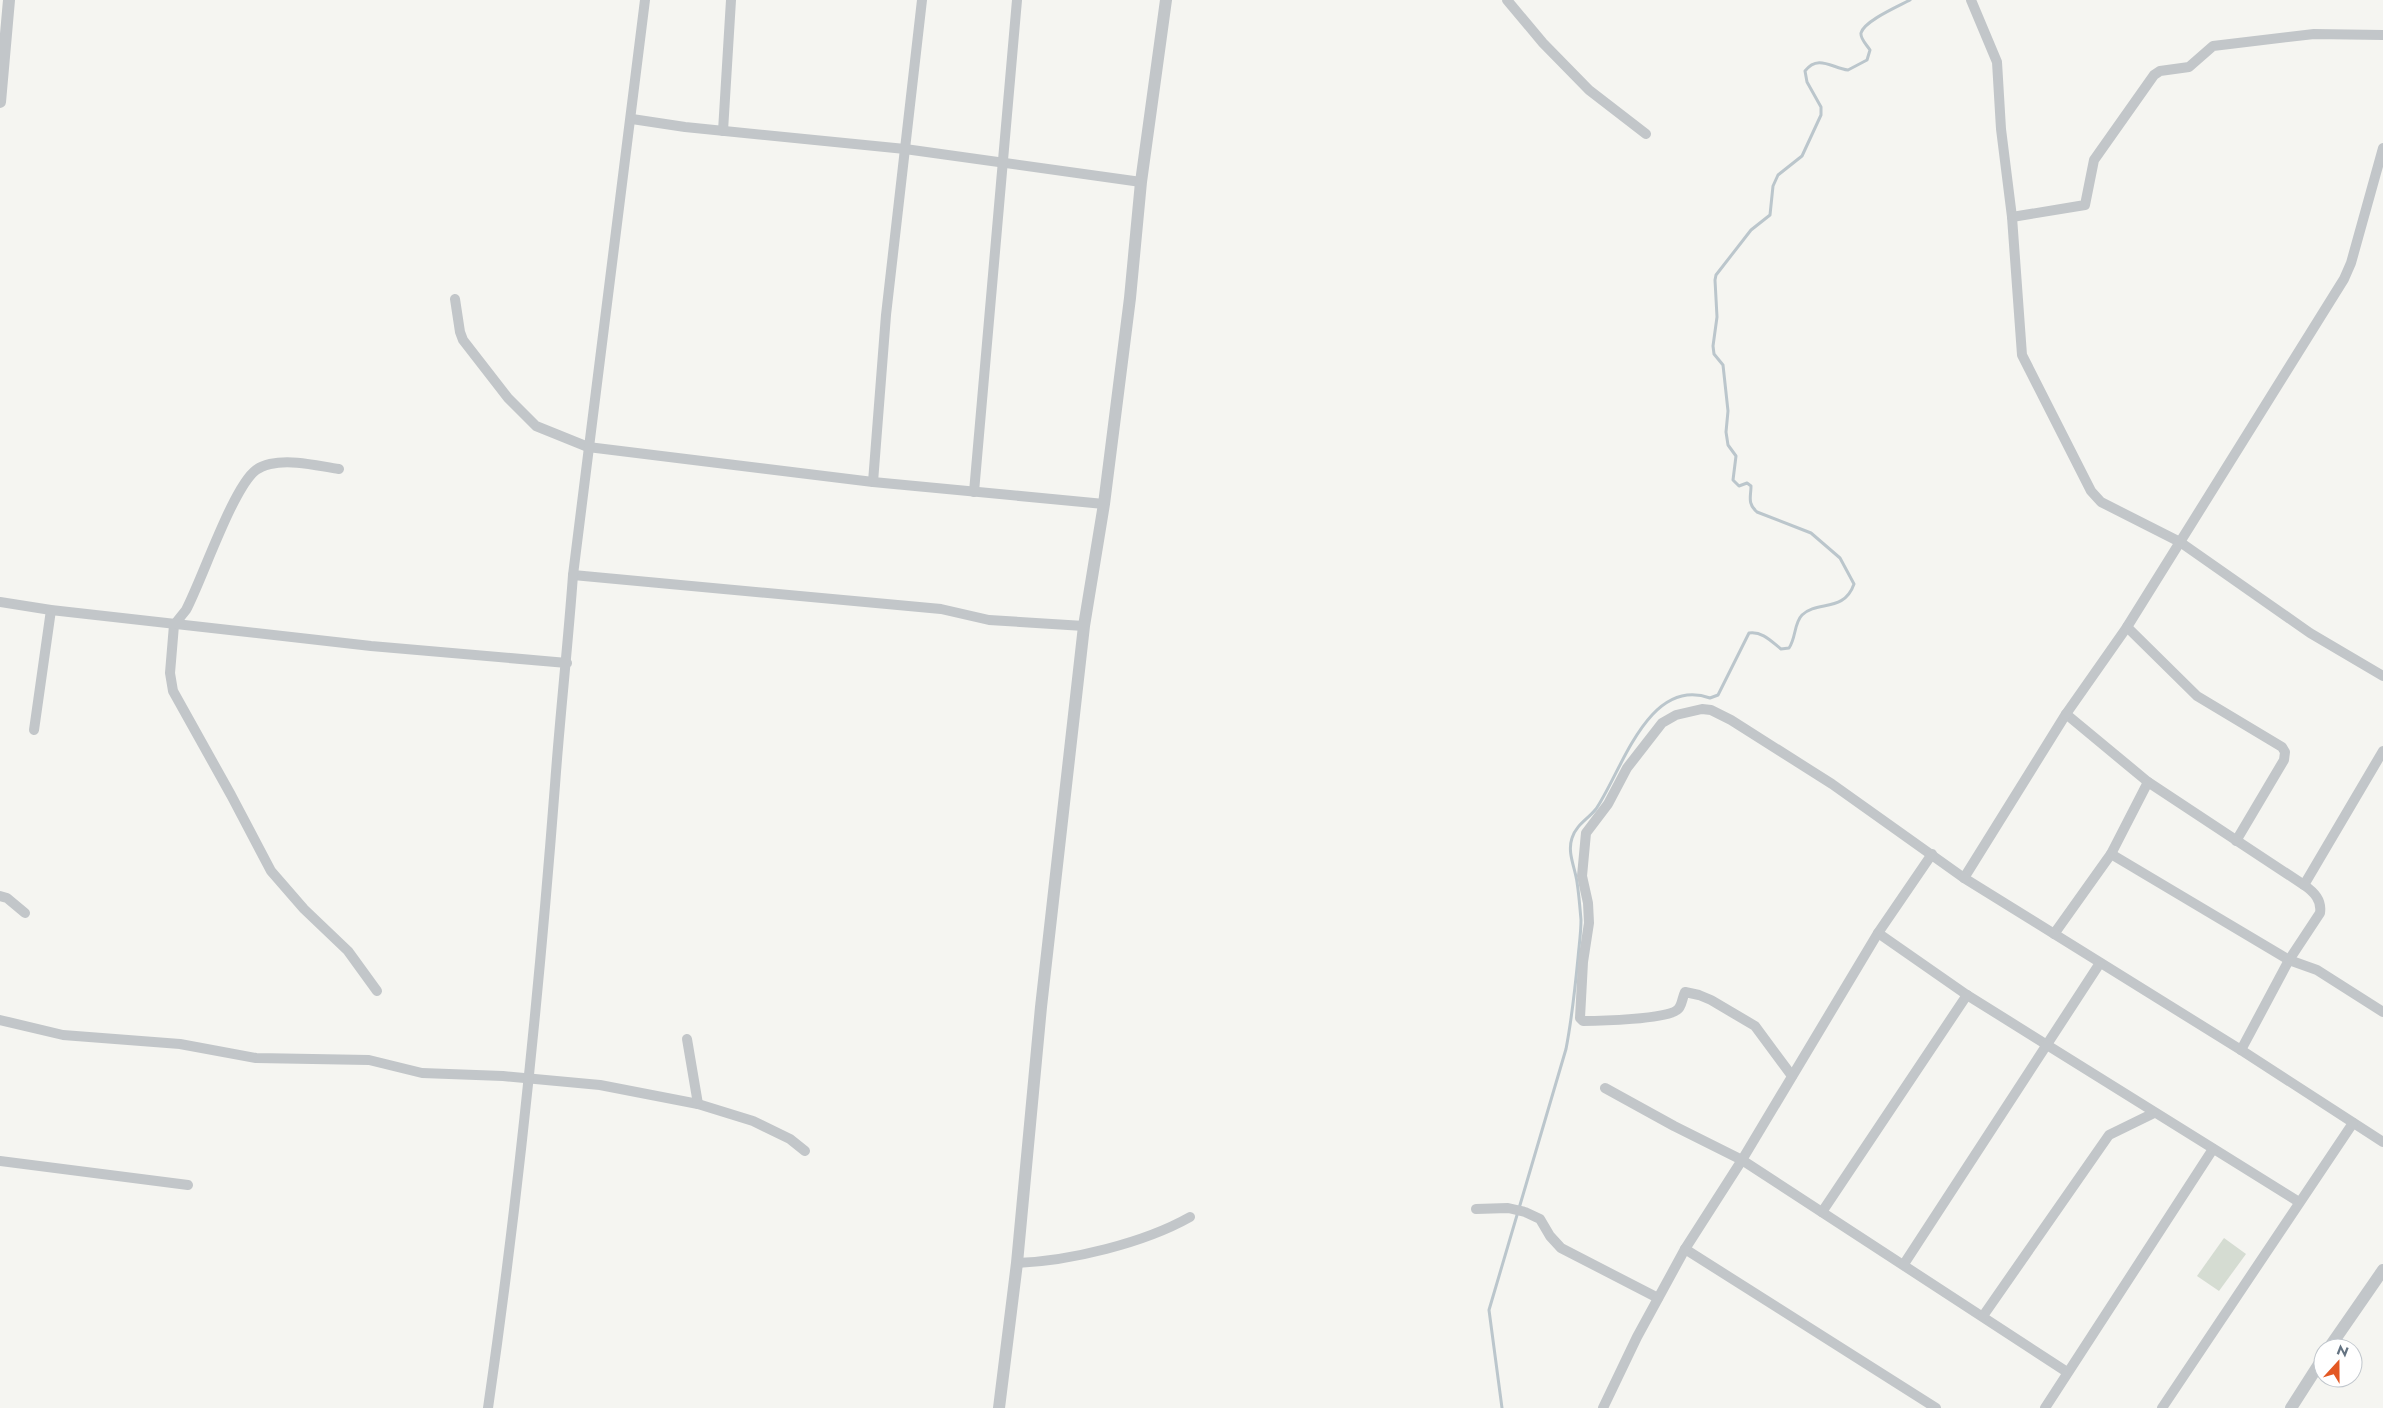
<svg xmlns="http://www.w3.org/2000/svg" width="2383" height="1408" viewBox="0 0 2383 1408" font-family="Jost,sans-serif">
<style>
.green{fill:#d5dcd2}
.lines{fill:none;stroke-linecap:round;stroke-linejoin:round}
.stream{stroke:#bbc6cc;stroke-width:3}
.minor{stroke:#c2c6c9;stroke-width:10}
.tertiary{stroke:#c2c6c9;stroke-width:12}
</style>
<rect width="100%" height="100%" fill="#f5f5f1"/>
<!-- green -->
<path class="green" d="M2224 1238 2246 1254 2219 1291 2197 1276Z"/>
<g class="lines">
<!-- stream -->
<path class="stream" d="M1502 1408 1489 1310 1566 1049C1572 1018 1575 989 1578 958 1579 946 1581 933 1581 920 1580 908 1579 895 1577 882 1575 867 1567 853 1572 838 1576 825 1588 819 1596 809 1622 771 1648 676 1710 698L1718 695 1749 633C1762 631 1771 641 1781 649L1789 648C1796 638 1794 623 1802 615 1817 600 1844 613 1854 584L1840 558 1811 533 1757 512C1747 503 1751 497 1751 486L1747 483 1739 486 1733 480 1736 456 1728 445 1726 432 1728 411 1723 365 1714 354 1713 346 1717 317 1715 280 1716 275 1751 230 1770 215 1773 186 1778 175 1802 156 1821 115V107L1807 82 1805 71C1818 54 1832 68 1848 70L1867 60 1870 50C1867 45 1860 39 1861 33 1864 21 1899 6 1910 0"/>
<!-- minor -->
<g class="minor">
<path d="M1507 0 1543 43 1589 90 1646 134"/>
<path d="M1971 0 1997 62 2001 129 2012 217 2022 355 2091 491 2101 502 2180 542 2310 633 2383 676"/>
<path d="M632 119 685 127 905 149 1141 182"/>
<path d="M723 131 731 0"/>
<path d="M2012 217 2085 205 2094 160 2154 75 2160 71 2189 67 2213 46 2314 34 2383 35"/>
<path d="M455 299 460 332 463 340 508 398 536 426 588 447 873 482 1104 504"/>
<path d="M339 469C318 466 292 459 270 464 266 465 260 467 256 470 233 487 202 580 186 610L174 625 170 673 173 691 231 795 271 871 304 909 348 951 377 991"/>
<path d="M873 482 886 315 922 0"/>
<path d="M974 492 1017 0"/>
<path d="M573 575 941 609 989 620 1084 626"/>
<path d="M0 602 51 610 371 646 567 663"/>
<path d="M2127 627 2197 696 2282 747 2285 752 2284 760 2236 841"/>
<path d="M2066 714 2148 782 2304 885C2314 892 2322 900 2320 913L2289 960 2241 1050"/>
<path d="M34 730 51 610"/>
<path d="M2111 854 2289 960 2317 970 2383 1012"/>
<path d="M1964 878 2066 714 2127 627 2344 279 2351 263 2383 148"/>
<path d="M2304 885 2383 751"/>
<path d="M0 896 7 898 25 913"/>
<path d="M1878 933 1967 995 2299 1202"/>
<path d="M2054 934 2111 854 2148 782"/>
<path d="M0 1020 63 1035 180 1044 256 1058 369 1060 422 1073 503 1076 600 1085 698 1104 753 1121 790 1139 805 1151"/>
<path d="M687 1039 698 1104"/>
<path d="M1792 1076 1755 1026 1711 1000 1699 995 1685 992C1682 998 1682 1007 1677 1010 1666 1019 1600 1021 1583 1021L1580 1018 1583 962 1589 923 1588 903 1582 876 1586 833 1608 804 1627 768 1662 723 1676 715 1702 709 1711 710 1731 720 1832 784 1964 878 2241 1050 2383 1142"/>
<path d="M1605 1088 1674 1126 1742 1160 2067 1372"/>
<path d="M0 1161 188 1185"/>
<path d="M1476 1209 1508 1208 1525 1212 1540 1219 1550 1236 1561 1248 1658 1298"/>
<path d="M1822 1212 1967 995"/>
<path d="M1685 1249 1936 1408"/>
<path d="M1017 1263C1070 1261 1144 1243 1190 1217"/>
<path d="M1904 1264 2100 963"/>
<path d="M1983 1316 2109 1135 2154 1113"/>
<path d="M488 1408C518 1201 539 993 555 785 560 715 568 645 573 575L645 0"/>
<path d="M1603 1408 1637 1337 1685 1249 1742 1160 1878 933 1932 854"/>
<path d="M2045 1408 2213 1149"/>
<path d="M2162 1408 2353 1123"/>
</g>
<!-- tertiary -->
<g class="tertiary">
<path d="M0 102 9 0"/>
<path d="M2329 1348 2383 1270"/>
<path d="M999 1408 1017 1263 1041 1007 1084 626 1104 504 1130 298 1141 182 1166 0"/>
<path d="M2291 1408 2323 1358"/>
</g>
</g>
<!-- north arrow -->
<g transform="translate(2338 1363) rotate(21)"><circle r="24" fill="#ffffff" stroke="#c1c7cd"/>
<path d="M0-4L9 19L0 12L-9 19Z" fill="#e35823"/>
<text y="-8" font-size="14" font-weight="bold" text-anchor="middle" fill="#647382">N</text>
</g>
</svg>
